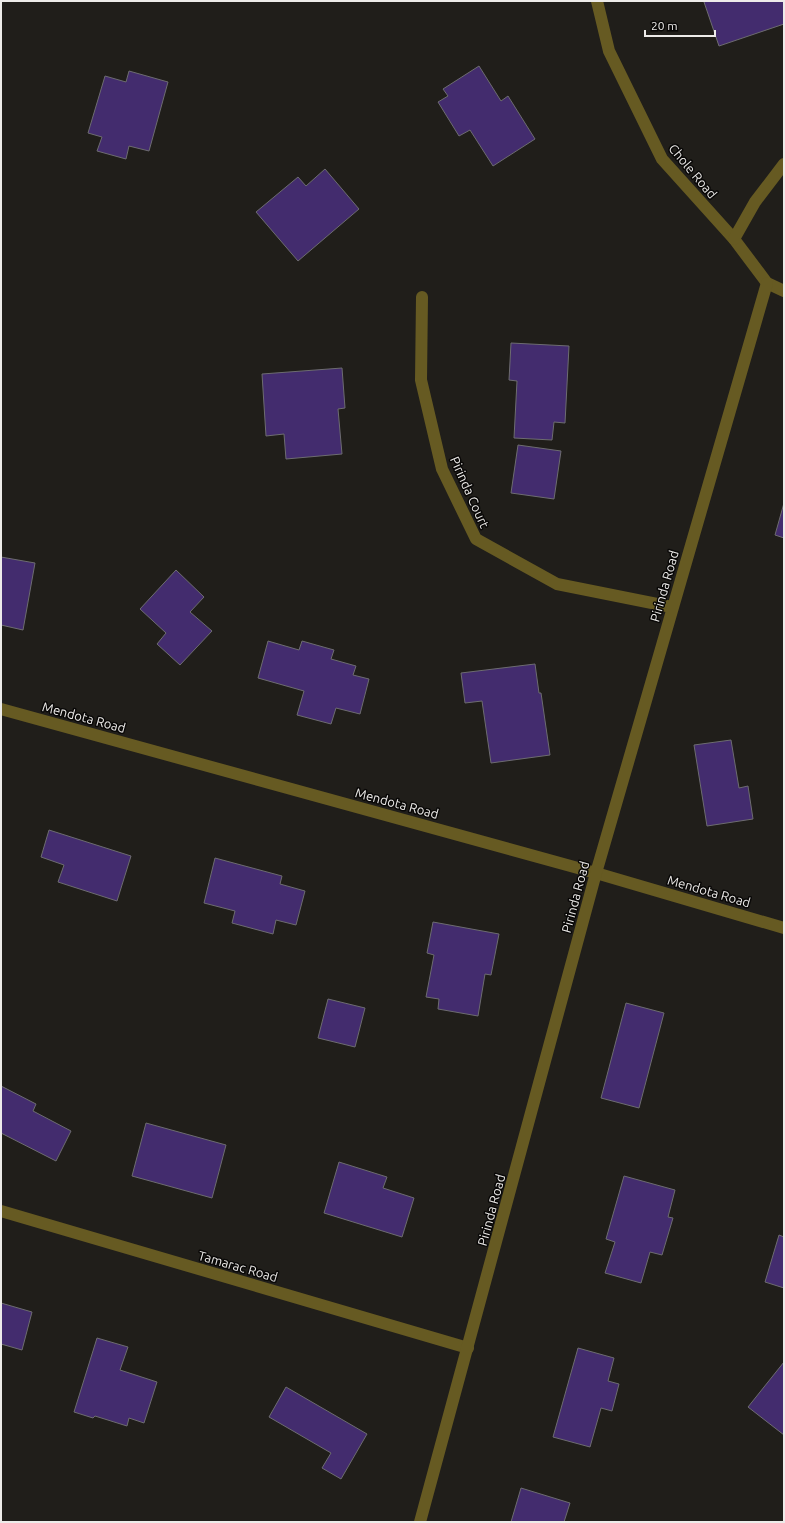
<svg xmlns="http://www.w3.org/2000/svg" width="785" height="1523" viewBox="0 0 785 1523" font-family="Ubuntu,sans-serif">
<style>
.building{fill:#432c6e;stroke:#6d6c70}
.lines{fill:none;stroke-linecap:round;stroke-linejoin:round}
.minor{stroke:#665a22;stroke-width:12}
.labels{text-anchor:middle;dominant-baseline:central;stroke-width:3;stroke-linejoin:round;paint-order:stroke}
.street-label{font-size:13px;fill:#edebe9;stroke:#090807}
</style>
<rect width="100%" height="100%" fill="#201e1a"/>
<!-- building -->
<g class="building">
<path d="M707 1H784V24L719 46 704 2Z"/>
<path d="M479 66 501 101 508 96 535 139 493 166 470 130 459 136 438 102 448 96 443 89Z"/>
<path d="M129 71 168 82 149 151 129 146 126 159 97 151 102 137 88 133 105 76 126 82Z"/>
<path d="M325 169 359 209 298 261 256 212 298 177 306 186Z"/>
<path d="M511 343 569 346 565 423 554 422 552 440 514 438 517 381 509 380Z"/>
<path d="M342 368 345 408 338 409 342 454 286 459 284 434 266 436 262 374Z"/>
<path d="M518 445 561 451 554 499 511 493Z"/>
<path d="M784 503V538L775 535Z"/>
<path d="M1 557 35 563 23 630 1 625Z"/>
<path d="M176 570 204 597 190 612 212 631 180 665 157 644 166 633 140 609Z"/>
<path d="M268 641 299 650 302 641 334 650 331 659 356 666 353 675 369 679 360 714 336 708 331 724 297 715 304 691 258 678Z"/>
<path d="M535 664 539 693H541L550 755 491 763 482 701 465 703 461 673Z"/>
<path d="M731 740 739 788 748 786 753 819 707 826 694 745Z"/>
<path d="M49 830 131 856 117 901 58 882 64 865 41 857Z"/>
<path d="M215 858 282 876 280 884 305 891 296 925 276 920 273 934 232 923 235 911 204 903Z"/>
<path d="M433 922 499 934 491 975 485 974 478 1016 438 1009 439 999 426 997 434 955 427 953Z"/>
<path d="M328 999 365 1008 355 1047 318 1038Z"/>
<path d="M626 1003 664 1013 639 1108 601 1098Z"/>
<path d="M1 1086 36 1104 33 1111 71 1131 56 1161 1 1133Z"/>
<path d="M146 1123 226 1145 212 1198 132 1176Z"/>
<path d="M339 1162 387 1177 383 1188 414 1198 402 1237 324 1213Z"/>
<path d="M624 1176 675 1190 668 1217 673 1218 662 1255 650 1252 641 1283 605 1273 615 1242 606 1239Z"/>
<path d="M779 1235 784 1237V1288L765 1282Z"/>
<path d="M1 1303 32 1312 22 1350 1 1344Z"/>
<path d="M97 1338 128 1347 120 1370 157 1382 144 1423 129 1418 127 1426 95 1416 93 1418 74 1412Z"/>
<path d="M578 1348 614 1358 608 1381 619 1384 612 1411 601 1408 590 1447 553 1437Z"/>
<path d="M784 1362V1435L748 1407Z"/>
<path d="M286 1387 367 1434 341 1479 322 1468 331 1453 269 1417Z"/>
<path d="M521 1488 570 1503 564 1522H511Z"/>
</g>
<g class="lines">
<!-- minor -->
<g class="minor">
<path d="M597 1 609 51 662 159 734 239 767 283 784 291"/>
<path d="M734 239 755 202 784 164"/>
<path d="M422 297 421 380 442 469 476 539 557 584 672 607"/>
<path d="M1 709 596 873 784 928"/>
<path d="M1 1211 468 1348"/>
<path d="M420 1522 596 873 767 283"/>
</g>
</g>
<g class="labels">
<!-- street labels -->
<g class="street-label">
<text transform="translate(693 171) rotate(50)">Chole Road</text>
<text transform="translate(470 492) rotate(66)">Pirinda Court</text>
<text transform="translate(664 586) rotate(-74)">Pirinda Road</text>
<text transform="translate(84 717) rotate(15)">Mendota Road</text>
<text transform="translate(397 803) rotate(15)">Mendota Road</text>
<text transform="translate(709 891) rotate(16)">Mendota Road</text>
<text transform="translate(575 897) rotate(-75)">Pirinda Road</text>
<text transform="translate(491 1210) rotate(-75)">Pirinda Road</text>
<text transform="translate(238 1266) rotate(16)">Tamarac Road</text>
</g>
</g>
<!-- border -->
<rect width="785" height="1523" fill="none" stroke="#edebe9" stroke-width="4"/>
<!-- scale -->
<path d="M645 30v6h70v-6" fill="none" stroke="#edebe9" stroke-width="2"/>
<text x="651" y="30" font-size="12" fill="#edebe9" stroke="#090807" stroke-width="3" paint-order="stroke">20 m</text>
</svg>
